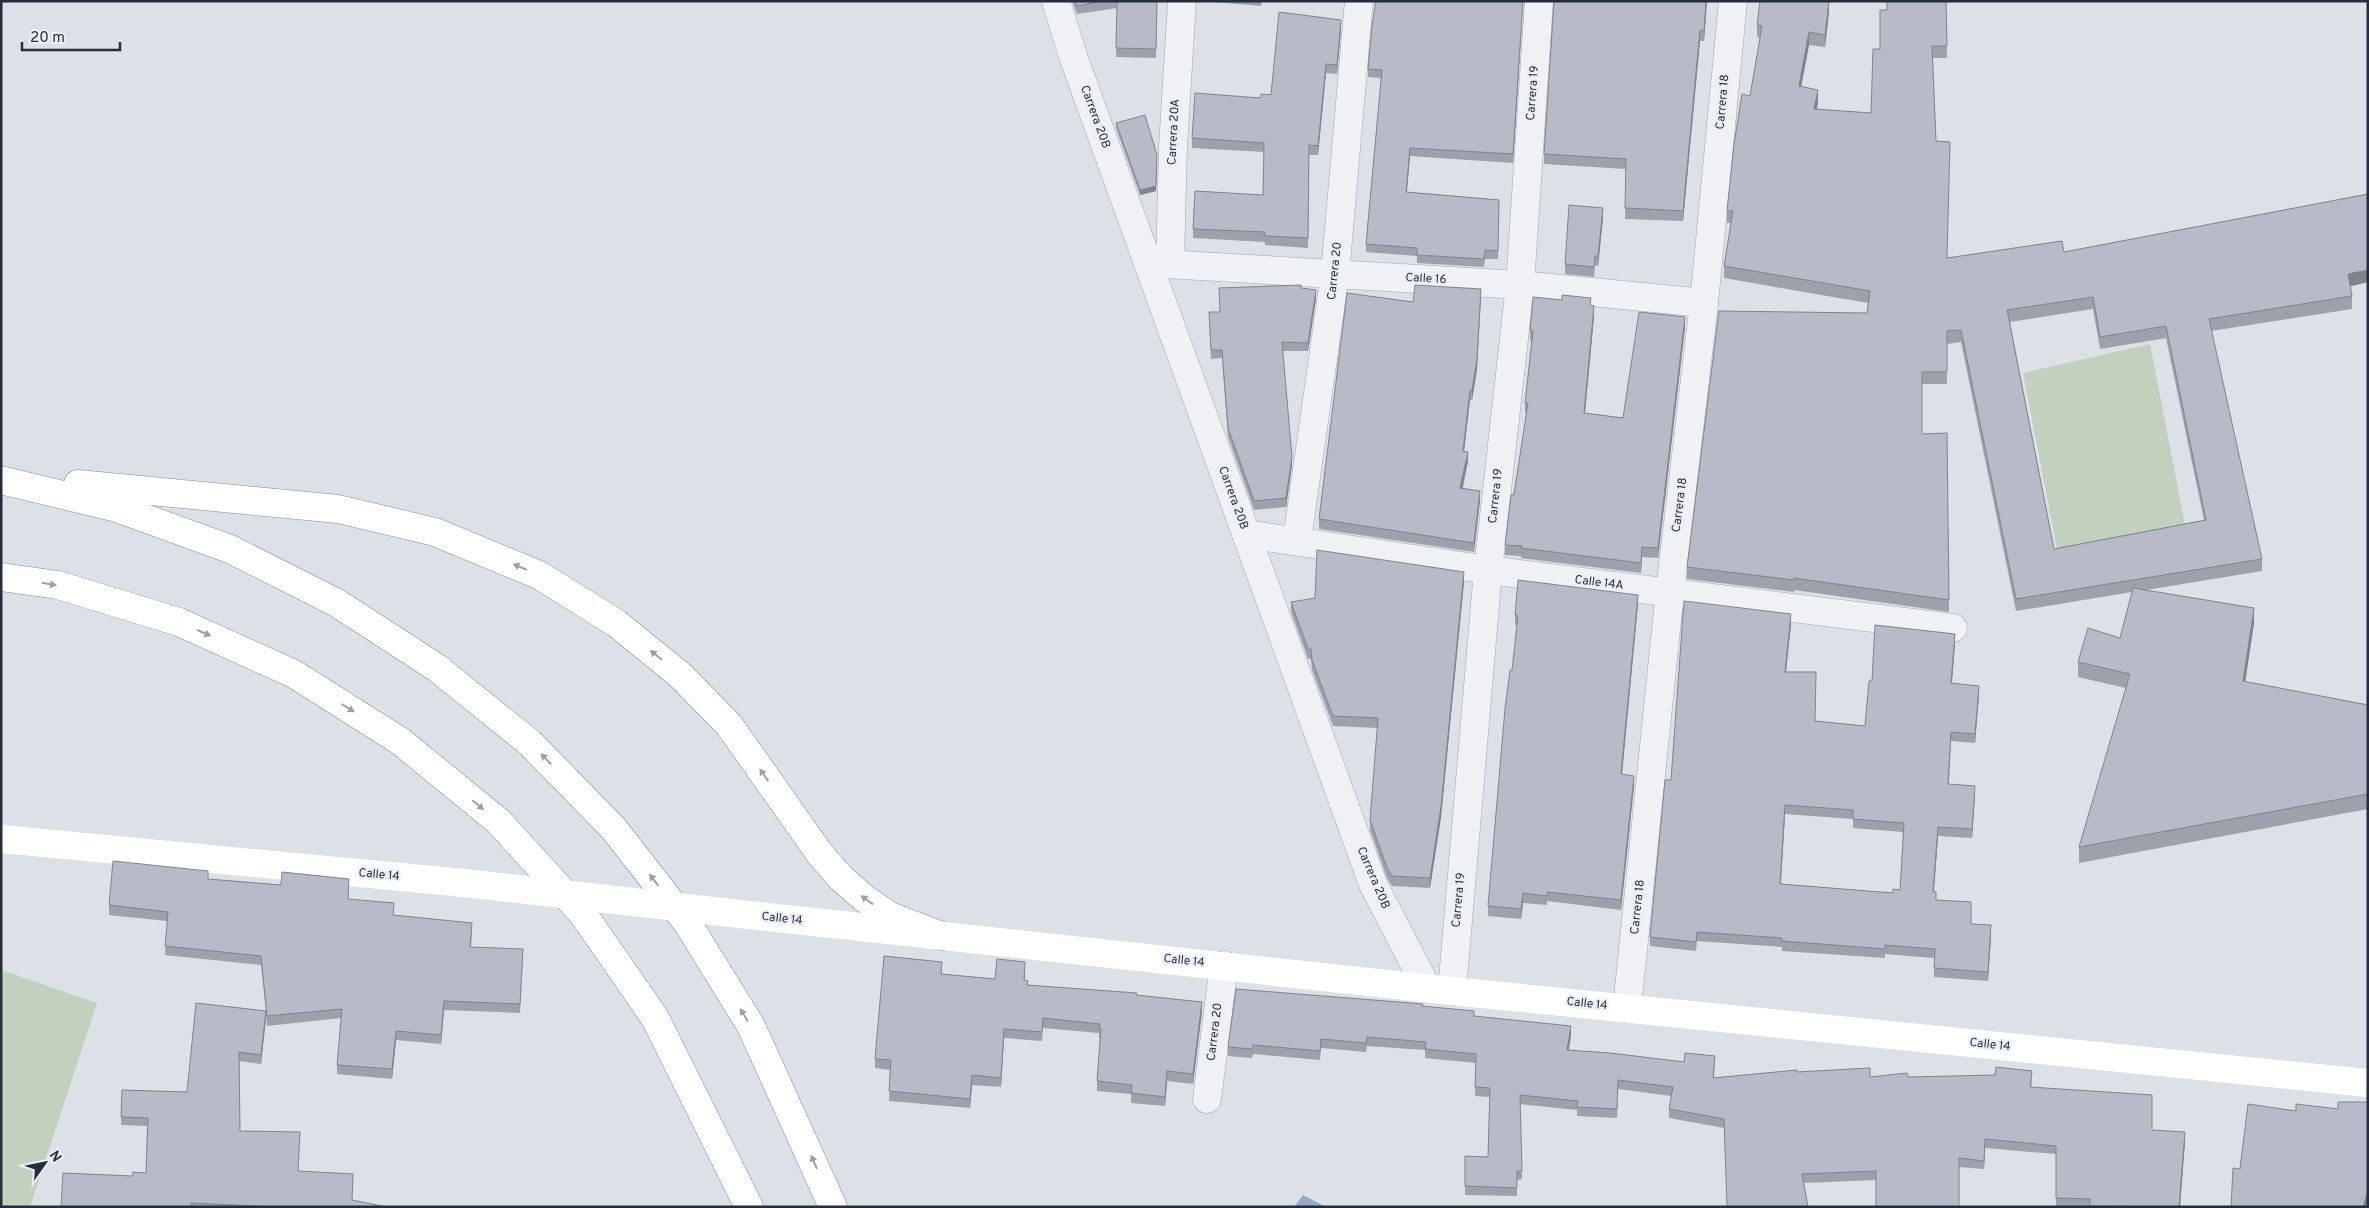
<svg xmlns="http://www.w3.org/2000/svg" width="2369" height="1208" viewBox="0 0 2369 1208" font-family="Overpass,sans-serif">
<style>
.green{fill:#c1d1bd}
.water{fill:#96abc8}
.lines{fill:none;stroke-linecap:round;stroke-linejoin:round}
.street-casing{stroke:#a2a7b1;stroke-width:29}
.highway-casing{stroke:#848c9e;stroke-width:29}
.street{stroke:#eff1f5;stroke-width:28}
.secondary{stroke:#fff;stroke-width:28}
.highway{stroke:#fff;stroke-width:28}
.secondary-bridge{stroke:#fff;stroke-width:28}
.wall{fill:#9da1ab;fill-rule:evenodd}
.shaded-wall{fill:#80838b}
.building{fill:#b7bbc7;stroke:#80838b;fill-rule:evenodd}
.oneway{fill:#9da0a8}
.labels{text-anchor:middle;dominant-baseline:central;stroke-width:4.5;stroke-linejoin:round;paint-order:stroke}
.street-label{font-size:12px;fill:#262d3e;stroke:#eceff5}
</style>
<rect width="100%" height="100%" fill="#dce0e7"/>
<!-- green -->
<g class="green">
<path d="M2150 344 2186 530 2057 549 2023 373Z"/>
<path d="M1 970 97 1003 30 1207H1Z"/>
</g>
<!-- water -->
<path class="water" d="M1303 1195 1326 1207H1294Z"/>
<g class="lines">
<defs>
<g id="street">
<path d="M1056 1 1074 59 1373 884 1427 988"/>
<path d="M1148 263 1520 285 1704 303"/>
<path d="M1170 263 1173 147 1182 1"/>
<path d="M1246 534 1488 570 1953 628"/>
<path d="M1297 540 1335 274 1359 1"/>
<path d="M1452 991 1488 570 1520 285 1539 1"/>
<path d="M1627 1008 1670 591 1704 303 1733 1"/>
<path d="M1207 1099 1224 965"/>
</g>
<g id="highway">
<path d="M1 480 117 508 230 549 337 603 437 668 530 743 614 829 688 924 751 1026 833 1207"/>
<path d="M78 484 338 509 435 532 539 575 616 623 680 675 729 725 820 854 841 878 865 899 890 916 942 936"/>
<path d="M1 577 58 585 179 622 294 674 400 741 498 821 583 914 655 1018 749 1207"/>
</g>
</defs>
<!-- street casing -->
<use href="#street" class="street-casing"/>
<!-- highway casing -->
<use href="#highway" class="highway-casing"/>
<!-- street -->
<use href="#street" class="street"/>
<!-- secondary -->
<g class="secondary">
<path d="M1 839 464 883"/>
<path d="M731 913 1452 991 2368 1083"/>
</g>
<!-- highway -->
<use href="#highway" class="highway"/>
<!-- secondary-bridge -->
<path class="secondary-bridge" d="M464 883 731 913"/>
</g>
<!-- wall -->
<g class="wall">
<path d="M1072 1H1157L1156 58 1116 57 1117 8 1077 14Z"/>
<path d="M1203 1H1262L1261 6Z"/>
<path d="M1523 1 1513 163 1410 156 1407 192 1499 200 1498 259H1485L1484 267 1417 263V256L1366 252V244L1381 78 1368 77V69Z"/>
<path d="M1707 1 1704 41H1700L1683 221 1625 219 1626 169 1544 164V154Z"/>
<path d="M1946 1 1947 58H1933L1936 141 1947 258 2064 252 2368 194V282L2350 286 2352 296V309L2211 331 2262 559V571L2146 590 2254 623 2245 682 2368 705V809L2079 863V847L2126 688 2078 677V662L2120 638 2132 592 2016 611 1961 342 1947 344V384H1922V434L1947 433 1949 612 1794 590V592L1687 579V567L1867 313 1868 303 1724 278V266L1731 223H1727V211L1750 96 1760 38 1757 37V25L1829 12 1825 47 1809 45 1801 86 1818 102 1817 109 1871 113 1880 49 1887 10ZM2093 309 2100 349 2166 338 2204 520 2054 549 2010 322Z"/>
<path d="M1341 29 1337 74 1326 73 1318 155H1309L1308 248 1265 245V242L1193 238V229L1263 195 1264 152 1192 148V138L1260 98 1271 95Z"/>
<path d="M1116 123 1156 191 1140 195 1116 128Z"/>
<path d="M1603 218 1598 266 1595 265 1594 277 1565 274V264Z"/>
<path d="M1301 288 1316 298 1308 351H1282L1292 465 1286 507 1254 510 1228 437 1222 358 1211 359 1209 312H1219Z"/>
<path d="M1481 298 1477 369 1472 400H1470L1464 451 1468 461 1463 488 1480 500 1474 552 1319 529V519L1413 302Z"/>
<path d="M1591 306 1594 316 1585 413 1623 418 1685 327 1658 558 1642 557 1641 573 1521 558V556L1505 555V545L1527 413H1525V403L1532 341 1530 340V330Z"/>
<path d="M1464 582 1441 817 1430 888 1392 886 1387 878 1370 830V820L1378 728 1333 726 1312 670 1311 659H1308L1291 612V602Z"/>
<path d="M1638 604 1622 775 1634 785 1621 910 1547 901V905L1523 903 1521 919 1488 916V906L1517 625H1515V615Z"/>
<path d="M1791 624 1786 672 1816 721 1865 726 1872 681 1955 643 1952 683 1979 695 1975 743 1951 741 1949 784 1975 795 1972 838 1938 836 1934 892 1936 900 1971 924 1991 935 1988 981 1934 977V958L1885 954V958L1782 951V947L1697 941 1696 951 1650 946V937L1671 780ZM1785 814 1853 819V828L1903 832 1900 890 1893 893 1781 884Z"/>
<path d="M208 879 281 885 349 888 348 899 394 915 472 932 471 947 523 958 520 1013 444 1010 441 1044 396 1040 392 1079 337 1074V1065L341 1018 267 1026 266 1013 261 1064 239 1061 240 1131 299 1171 352 1200 387 1207H61L132 1176 146 1173 147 1126 121 1125 122 1090 187 1092 266 1011 261 965 165 955 167 921 109 915V905Z"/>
<path d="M1025 971V980L1028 985 1136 995 1202 1011 1193 1084 1167 1081 1165 1106 1131 1103V1094L1097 1091V1081L1100 1038H1099V1033L1043 1028 1042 1041 1004 1038 1001 1087 972 1085 970 1108 889 1101 890 1070 875 1068V1059L942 974 995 979Z"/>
<path d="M1422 1006 1571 1035 1569 1050 1684 1062 1715 1064 1714 1078 1797 1072 1870 1077H1908L2032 1080 2031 1088 2185 1141 2180 1207H2056V1154L1985 1148 1984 1169 1959 1167 1876 1180 1804 1183 1724 1128 1669 1118V1109L1671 1096 1618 1089 1617 1118 1577 1116V1110L1520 1104 1522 1179 1517 1180V1196L1465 1195V1156L1488 1157 1490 1097 1475 1096 1476 1063 1425 1058V1050L1367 1046 1366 1052 1321 1048 1320 1060 1253 1054 1252 1058 1228 1056V1047Z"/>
</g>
<!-- shaded-wall -->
<g class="shaded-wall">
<path d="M1523 1 1513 163V154Z"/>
<path d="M1706 1H1707L1704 41V31Z"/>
<path d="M1829 1V12L1825 47V35Z"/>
<path d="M1341 20V29L1337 74V65Z"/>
<path d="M1700 30V41L1683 221V211Z"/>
<path d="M1809 32V45L1799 98V86Z"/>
<path d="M1326 64V73L1318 155V146Z"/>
<path d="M1818 90V102L1814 121V109Z"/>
<path d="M1410 148V156L1406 200V192Z"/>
<path d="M1157 155 1156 191 1140 195V190Z"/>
<path d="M1603 208V218L1598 266V256Z"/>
<path d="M2368 270V282L2348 287V274Z"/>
<path d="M1481 289 1477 369 1472 400V391Z"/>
<path d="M1316 290V298L1308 351V343Z"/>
<path d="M1594 306V316L1584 423V413Z"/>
<path d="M1685 317V327L1658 558V548Z"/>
<path d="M1470 390V400L1463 460V451Z"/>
<path d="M1468 452V461L1460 497V488Z"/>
<path d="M1292 457V465L1286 507V498Z"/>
<path d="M1480 491V500L1474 552V543Z"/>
<path d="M1642 547V557L1641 573V563Z"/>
<path d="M1464 572V582L1441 817 1430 888V878Z"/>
<path d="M1638 595V604L1621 784V774Z"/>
<path d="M2254 608V623L2243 696V681Z"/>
<path d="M1791 614V624L1785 681V672Z"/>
<path d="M1955 634V643L1951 692V683Z"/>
<path d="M1979 686V695L1975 743V734Z"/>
<path d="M1634 776V785L1621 910V900Z"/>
<path d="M1975 786V795L1972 838V829Z"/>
<path d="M1785 805V814L1780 893V884Z"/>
<path d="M1938 827V836L1933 900V891Z"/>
<path d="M1523 893V903L1521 919V909Z"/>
<path d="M1991 925V935L1988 981V972Z"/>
<path d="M444 1001V1010L441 1044V1035Z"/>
<path d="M1202 1002V1011L1193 1084V1074Z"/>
<path d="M266 1011V1019L261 1064V1055Z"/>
<path d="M1571 1026V1035L1567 1059V1050Z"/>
<path d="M1004 1029V1038L1001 1087V1078Z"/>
<path d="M396 1031V1040L392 1079V1069Z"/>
<path d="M1167 1071V1081L1165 1106V1097Z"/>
<path d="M972 1075V1085L970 1108V1099Z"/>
<path d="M2185 1132V1141L2180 1207H2179Z"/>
<path d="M1985 1139V1148L1984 1169V1161Z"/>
<path d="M2368 1191V1200L2366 1207H2363Z"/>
</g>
<!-- building -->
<g class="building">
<path d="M1075 1H1102L1077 6Z"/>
<path d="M1117 1H1157L1156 49 1116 48Z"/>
<path d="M1376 1H1523L1513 154 1410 148 1406 192 1499 200 1498 251 1485 250 1484 259 1417 255V248L1366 244 1382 70 1368 69 1372 25Z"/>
<path d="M1554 1H1706L1704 31 1700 30 1683 211 1625 208 1626 159 1544 154Z"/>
<path d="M1760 1H1829L1825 35 1809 32 1799 86 1818 90 1814 109 1871 113 1873 49H1880V10H1887V1H1946L1947 46H1932L1936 141 1950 142 1947 258 2062 241 2064 252 2368 194V270L2348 274 2352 296 2209 319 2262 559 2016 599 1961 330 1947 331V372H1922V434L1947 433 1949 600 1794 578V580L1687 567 1719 311 1867 313 1870 291 1724 266 1733 211H1727L1734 144 1742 94 1750 96 1762 26 1757 25ZM2093 297 2100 337 2166 326 2206 520 2054 549 2007 310Z"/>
<path d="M1279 12 1341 20 1337 65 1326 64 1318 146 1309 145 1308 238 1265 236V232L1193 229 1195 191 1263 195 1264 143 1192 138 1195 93 1260 98 1261 94 1271 95Z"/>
<path d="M1145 115 1157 155 1156 186 1140 190 1116 123Z"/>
<path d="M1569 205 1603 208 1598 256H1595L1594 267 1565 264Z"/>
<path d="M1301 285V288L1316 290 1308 343 1282 342 1292 457 1286 498 1254 501 1228 428 1222 350H1211L1209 312H1220L1219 288Z"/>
<path d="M1415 285 1481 289 1477 359 1472 391 1470 390 1463 451 1468 452 1460 488 1480 491 1474 543 1319 519 1347 293 1413 302Z"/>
<path d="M1562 295 1591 298 1590 305 1594 306 1584 413 1623 418 1639 312 1685 317 1658 548 1642 547 1641 563 1521 548 1522 546 1505 545 1511 495H1514L1528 403H1525L1533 331 1530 330 1533 297 1562 300Z"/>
<path d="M1317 550 1464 572 1441 807 1430 878 1392 876 1387 868 1370 820 1378 718 1333 716 1312 660 1311 649H1308L1291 602 1315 598Z"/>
<path d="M1518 580 1638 595 1621 774 1634 776 1621 900 1547 892V896L1523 893 1521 909 1488 906 1505 709 1510 670H1512L1518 616 1515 615Z"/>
<path d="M2133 588 2254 608 2243 681 2368 705V794L2079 847 2130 674 2078 662 2088 628 2120 638Z"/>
<path d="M1684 601 1791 614 1785 672H1816L1815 721 1865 726 1869 681H1872L1875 625 1955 634 1951 683 1979 686 1975 734 1951 732 1948 784 1975 786 1972 829 1938 827 1933 891 1936 892V900L1971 902V924L1991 925 1988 972 1934 968 1935 949 1885 945V949L1782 941V938L1697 932 1696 942 1650 937 1665 780H1671ZM1785 805 1853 810V819L1904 823 1900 890 1893 889V893L1780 884Z"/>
<path d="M113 861 208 871V879L281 885 282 872 349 879 348 899 394 903 393 915 472 923 470 947 523 949 520 1004 444 1001 441 1035 396 1031 392 1069 337 1065 342 1009 267 1016 261 956 165 946 168 912 109 905Z"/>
<path d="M884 956 942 962 941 974 995 979 997 959 1025 962 1024 980 1028 981 1027 985 1137 993 1136 995 1202 1002 1193 1074 1167 1071 1165 1097 1131 1093 1132 1085 1097 1081 1101 1029 1099 1028 1100 1024 1043 1018 1042 1032 1004 1029 1001 1078 972 1075 970 1099 889 1091 891 1060 875 1059Z"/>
<path d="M1236 989 1423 1004 1422 1006 1474 1011V1016L1571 1026 1567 1050 1610 1053 1684 1062 1685 1053 1715 1056 1713 1078 1797 1070V1072L1870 1068V1077L1907 1073 1908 1077 1995 1075 1996 1067 2032 1071 2030 1087 2152 1095V1130L2185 1132 2179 1207 2090 1206V1199L2056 1198V1146L1985 1139 1984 1161 1959 1158V1207H1876V1171L1802 1174 1808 1207H1727L1724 1119 1669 1109 1673 1087 1618 1080 1617 1109 1577 1107 1578 1101 1520 1095 1522 1171H1517V1188L1465 1186V1156L1488 1157 1490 1088 1475 1087 1476 1054 1425 1049 1426 1042 1367 1037 1366 1043 1321 1039 1320 1051 1253 1045 1252 1049 1228 1047Z"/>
<path d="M196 1003 266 1011 261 1055 239 1052 240 1131 300 1132 298 1171 353 1174 352 1200 387 1207H277L191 1203V1207H61L63 1173 132 1176 133 1172 146 1173 148 1118 121 1117 122 1090 187 1092Z"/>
<path d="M2338 1102H2368V1191L2363 1207H2231L2233 1168 2240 1169 2248 1104 2296 1111V1104L2338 1109Z"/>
</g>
<!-- one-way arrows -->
<defs><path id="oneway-solid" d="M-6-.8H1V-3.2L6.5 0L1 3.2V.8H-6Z" transform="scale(1.25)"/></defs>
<g class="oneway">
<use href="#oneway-solid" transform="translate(520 567) rotate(-157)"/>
<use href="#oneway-solid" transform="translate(49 584) rotate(9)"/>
<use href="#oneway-solid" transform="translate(204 633) rotate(24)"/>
<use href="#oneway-solid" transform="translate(656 655) rotate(-141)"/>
<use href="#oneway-solid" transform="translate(348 708) rotate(32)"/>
<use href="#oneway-solid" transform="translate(546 759) rotate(-134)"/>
<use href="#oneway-solid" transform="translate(764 775) rotate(-125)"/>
<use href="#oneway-solid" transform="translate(478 805) rotate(40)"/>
<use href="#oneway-solid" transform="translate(654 880) rotate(-128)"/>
<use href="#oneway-solid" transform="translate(867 900) rotate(-144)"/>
<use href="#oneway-solid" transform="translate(744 1015) rotate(-121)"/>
<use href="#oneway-solid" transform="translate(814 1162) rotate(-113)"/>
</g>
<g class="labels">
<!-- street labels -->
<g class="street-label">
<text transform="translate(1533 93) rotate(-86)">Carrera 19</text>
<text transform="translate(1723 102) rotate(-85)">Carrera 18</text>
<text transform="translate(1095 117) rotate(70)">Carrera 20B</text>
<text transform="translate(1174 132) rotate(-87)">Carrera 20A</text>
<text transform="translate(1335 271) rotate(-84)">Carrera 20</text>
<text transform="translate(1426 279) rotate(3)">Calle 16</text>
<text transform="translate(1496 496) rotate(-84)">Carrera 19</text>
<text transform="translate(1233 498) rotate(70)">Carrera 20B</text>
<text transform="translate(1680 505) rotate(-83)">Carrera 18</text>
<text transform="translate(1599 583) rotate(7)">Calle 14A</text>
<text transform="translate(379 875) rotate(5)">Calle 14</text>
<text transform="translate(1373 878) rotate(67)">Carrera 20B</text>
<text transform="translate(1459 900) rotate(-85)">Carrera 19</text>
<text transform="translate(1638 907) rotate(-84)">Carrera 18</text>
<text transform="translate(782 919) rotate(6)">Calle 14</text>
<text transform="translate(1184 961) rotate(6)">Calle 14</text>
<text transform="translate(1587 1004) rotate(6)">Calle 14</text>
<text transform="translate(1215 1032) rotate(-83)">Carrera 20</text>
<text transform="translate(1990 1045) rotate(6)">Calle 14</text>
</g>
</g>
<!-- border -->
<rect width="2369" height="1208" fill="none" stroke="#262d3e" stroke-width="5"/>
<!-- north arrow -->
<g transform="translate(45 1163) rotate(57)" stroke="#eceff5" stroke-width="4" paint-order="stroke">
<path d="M0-4L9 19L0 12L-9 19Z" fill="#262d3e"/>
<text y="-8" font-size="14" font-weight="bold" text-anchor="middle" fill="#262d3e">N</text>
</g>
<!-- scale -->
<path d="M22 42v8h98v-8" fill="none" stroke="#262d3e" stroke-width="2.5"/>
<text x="30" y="42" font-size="15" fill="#262d3e" stroke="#eceff5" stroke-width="4" paint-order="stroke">20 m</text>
</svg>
